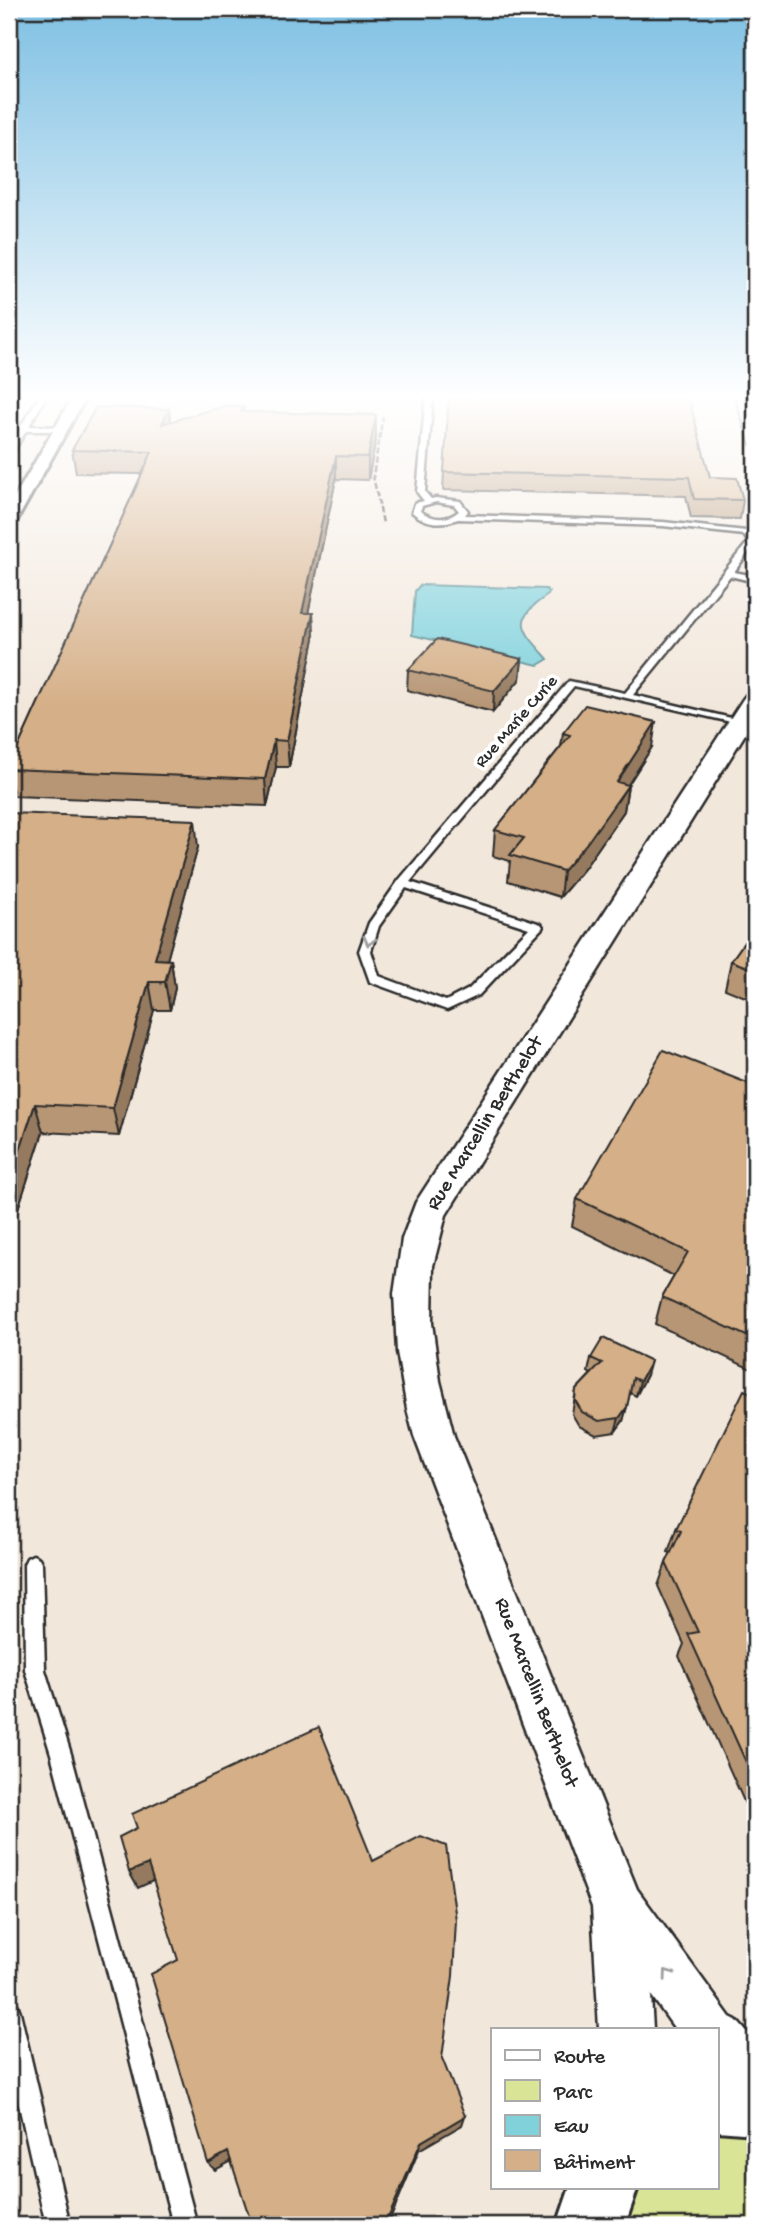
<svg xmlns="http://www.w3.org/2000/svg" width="764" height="2234" viewBox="0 0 764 2234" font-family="'Gochi Hand',sans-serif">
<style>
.built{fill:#f2e7db}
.green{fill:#d9e496;stroke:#828860;stroke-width:2}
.water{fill:#81d1db;stroke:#5f8f95;stroke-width:2}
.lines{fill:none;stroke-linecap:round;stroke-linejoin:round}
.service-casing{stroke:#2b2b2b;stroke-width:5}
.minor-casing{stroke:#2b2b2b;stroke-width:6}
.tertiary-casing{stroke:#2b2b2b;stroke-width:5}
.secondary-casing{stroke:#2b2b2b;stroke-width:6}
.service{fill:#fff;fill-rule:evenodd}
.minor{fill:#fff;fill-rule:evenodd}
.tertiary{fill:#fff;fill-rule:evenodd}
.secondary{fill:#fff;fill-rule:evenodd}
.rail{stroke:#2b2b2b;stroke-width:2.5;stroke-dasharray:6 2.5;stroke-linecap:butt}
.wall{fill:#b79674;stroke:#2b2b2b;stroke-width:2}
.shaded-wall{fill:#957a5e;stroke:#2b2b2b;stroke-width:2}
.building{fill:#d5af87;stroke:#2b2b2b;stroke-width:2}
.oneway{stroke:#a0a0a0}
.labels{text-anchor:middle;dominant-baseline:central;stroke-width:7;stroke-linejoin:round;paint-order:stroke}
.far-street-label{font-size:18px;fill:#2b2b2b;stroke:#fff}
.street-label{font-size:21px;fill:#2b2b2b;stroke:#fff}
</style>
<rect width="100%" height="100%" fill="#fff"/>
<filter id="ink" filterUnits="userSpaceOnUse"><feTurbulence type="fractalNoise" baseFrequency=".0143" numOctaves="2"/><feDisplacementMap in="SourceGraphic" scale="14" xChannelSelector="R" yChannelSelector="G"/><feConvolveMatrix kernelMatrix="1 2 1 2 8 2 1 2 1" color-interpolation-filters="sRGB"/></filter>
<g filter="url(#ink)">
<!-- built -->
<path class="built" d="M9 395H755V2079L717 2078V2029H493V2187H572L564 2225H9Z"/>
<!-- green -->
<path class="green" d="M737 2125 755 2129V2225H613L620 2202 631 2187H717V2128Z"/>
<!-- water -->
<path class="water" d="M420 585 546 589 549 592 548 595C510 620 522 630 548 659L538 665 412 635 415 591Z"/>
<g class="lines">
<defs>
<g id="service">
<path d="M40 395H47L29 426 62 427 66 429 62 431H26L12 454H9V446L19 430H9V426H21Z"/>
<path d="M426 395H433L425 492 431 499 436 498 460 501 468 511 465 515 663 522 755 532V536H753L755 543 734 572 755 576V582L730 576 633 695 744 721V725L574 686 410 882 541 924 543 927 479 995 447 1010 370 982 359 951 369 923 399 880 569 681 625 693 748 542 744 535 663 526 458 519C442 525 425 524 412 512L415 503 424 501 417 492ZM436 502 454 505 459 511C447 521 433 520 420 511L422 506ZM406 888 529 928 469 989 446 1001 379 976 371 951 379 926Z"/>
<path d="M735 395H742L755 434V446L751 444Z"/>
<path d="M33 1555 39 1558 42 1564 45 1670 71 1754 197 2225H173L51 1754 25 1670 24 1564 27 1558Z"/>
<path d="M9 2001 17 2004 20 2012 70 2225H46L9 2061Z"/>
</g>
<path id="minor" d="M74 395H87L17 520 9 525V507Z"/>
<path id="tertiary" d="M755 692V718L446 1215 433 1266 432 1323 440 1381 454 1436 637 1889 730 2017 736 2020 755 2041V2111L735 2103 717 2081V2029H675L651 1995 653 2029H599L592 1907 414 1436 407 1409 397 1352 394 1294 402 1239 416 1202 743 699 747 694Z"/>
<g id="secondary">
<path d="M725 2066 755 2070V2134L717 2131V2067Z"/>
<path d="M570 2187H638L625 2225H557Z"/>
</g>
</defs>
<!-- service casing -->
<use href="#service" class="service-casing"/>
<!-- minor casing -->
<use href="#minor" class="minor-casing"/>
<!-- tertiary casing -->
<use href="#tertiary" class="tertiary-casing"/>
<!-- secondary casing -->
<use href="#secondary" class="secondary-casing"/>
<!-- service -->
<use href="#service" class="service"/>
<!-- minor -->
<use href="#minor" class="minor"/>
<!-- tertiary -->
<use href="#tertiary" class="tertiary"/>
<!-- secondary -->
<use href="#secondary" class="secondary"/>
<!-- rail -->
<path class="rail" d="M383 416 373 476 383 523"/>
</g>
<!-- wall -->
<g class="wall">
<path d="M244 406V412L376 415V438L368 480 336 479 308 613H313L314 638 289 767H276L267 806 14 796 9 774V767L142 474 76 473 72 450 169 409 171 422Z"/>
<path d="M444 472 710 477 743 500 740 519 691 518 686 496 443 490Z"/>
<path d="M522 659 520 679 493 712 407 690 408 670Z"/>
<path d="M563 733 652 747 628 785 624 811 584 869 560 897 508 881 510 861 493 856 495 830 561 746Z"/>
<path d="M9 813 198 847 167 960H171L175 988 170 1010H154L119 1136 43 1132 15 1218H9Z"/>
<path d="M755 927V1001L725 989 731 961Z"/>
<path d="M755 1086V1371L655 1324 662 1297 674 1276 572 1226 577 1199Z"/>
<path d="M591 1358 647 1375 636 1396 630 1393 623 1421 615 1432 596 1435 579 1426 572 1414 576 1390 591 1374 588 1372Z"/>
<path d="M755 1395V1826L679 1656 684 1644 658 1586 666 1563 671 1553 668 1552 676 1529Z"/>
</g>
<!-- shaded-wall -->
<g class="shaded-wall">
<path d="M9 395H20L9 414Z"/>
<path d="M169 409 172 431 162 424Z"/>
<path d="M376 415V438L368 480V457Z"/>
<path d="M336 456V479L303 638 302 613Z"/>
<path d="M313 613 314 638 289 767 287 741Z"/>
<path d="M522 659 520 679 493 712 494 691Z"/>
<path d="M656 722 652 747 617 802 628 785 624 811 584 869 560 897 563 871 617 782Z"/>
<path d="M274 740 276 767 267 806 265 779Z"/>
<path d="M195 820 198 847 161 982 155 959Z"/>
<path d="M171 960 175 988 170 1010 165 982Z"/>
<path d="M149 982 154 1010 119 1136 113 1108Z"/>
<path d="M35 1104 43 1132 15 1218 9 1199V1183Z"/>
<path d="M651 1361 647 1375 636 1396 640 1381Z"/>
<path d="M627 1407 623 1421 615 1432 619 1418Z"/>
<path d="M148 1864 155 1880 138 1888 129 1872Z"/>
<path d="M465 2116 462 2125 419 2150 390 2220 386 2225H383L421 2142Z"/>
<path d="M228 2152 234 2160 215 2170 208 2163Z"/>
</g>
<!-- building -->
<g class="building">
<path d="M449 395H688L710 477 737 478 743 500 694 499 689 477 444 472Z"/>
<path d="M224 406H244L241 412 376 415 368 457 336 456 302 613H313L287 741 274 740 265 779 9 769V767L152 452 72 450 96 407 169 409 162 424Z"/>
<path d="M437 639 522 659 494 691 408 670Z"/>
<path d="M585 705 656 722 617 782 628 785 587 843 563 871 510 855 524 838 495 830 570 735 563 733Z"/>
<path d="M9 813 195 820 155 959 171 960 165 982H149L113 1108 35 1104 9 1183Z"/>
<path d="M755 927V970L731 961Z"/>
<path d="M663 1050 755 1086V1340L662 1297 688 1252 577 1199Z"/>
<path d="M603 1338 651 1361 640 1381 633 1378 627 1407 619 1418 599 1421 582 1412 575 1400 576 1390 602 1363 591 1358Z"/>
<path d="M744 1390 755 1395V1782L688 1634 698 1632 666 1563 681 1531 676 1529Z"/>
<path d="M319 1727 373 1861 421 1836 446 1846 456 1920 453 1976 442 2058 465 2116 421 2142 390 2214 383 2225H252L228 2152 208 2163 151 1974 178 1960 148 1864 129 1872 119 1837 137 1828 132 1814Z"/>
</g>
<!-- one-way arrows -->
<defs><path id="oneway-chevron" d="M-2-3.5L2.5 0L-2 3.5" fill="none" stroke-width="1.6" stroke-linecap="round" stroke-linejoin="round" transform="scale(1.75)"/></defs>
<g class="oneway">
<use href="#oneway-chevron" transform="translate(369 941) rotate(104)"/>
<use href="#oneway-chevron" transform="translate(668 1974) rotate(-126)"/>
</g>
</g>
<!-- sky -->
<linearGradient id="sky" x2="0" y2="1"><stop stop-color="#7fc0e3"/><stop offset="0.56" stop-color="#fff"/><stop offset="1" stop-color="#fff" stop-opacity="0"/></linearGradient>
<rect width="764" height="708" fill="url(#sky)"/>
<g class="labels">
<!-- far-street labels -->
<g class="far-street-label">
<text transform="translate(517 722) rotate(-49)">Rue Marie Curie</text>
</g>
<!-- street labels -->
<g class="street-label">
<text transform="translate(486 1124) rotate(-58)">Rue Marcellin Berthelot</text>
<text transform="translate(535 1693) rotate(69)">Rue Marcellin Berthelot</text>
</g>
</g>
<!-- margin -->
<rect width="764" height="2234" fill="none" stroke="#fff" stroke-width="35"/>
<rect x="18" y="18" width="729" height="2199" fill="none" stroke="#2b2b2b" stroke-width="2.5" filter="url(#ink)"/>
<!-- legend -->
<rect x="491" y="2028" width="228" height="161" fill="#ffffff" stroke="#aaaaaa" stroke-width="2"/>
<rect x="505" y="2050" width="35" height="10" fill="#ffffff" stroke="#aaaaaa" stroke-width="2"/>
<text x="554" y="2062" font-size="21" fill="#2b2b2b">Route</text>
<rect x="505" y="2080" width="35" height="21" fill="#d9e496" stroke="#aaaaaa" stroke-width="2"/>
<text x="554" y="2098" font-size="21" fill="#2b2b2b">Parc</text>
<rect x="505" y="2115" width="35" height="21" fill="#81d1db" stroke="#aaaaaa" stroke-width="2"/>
<text x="554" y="2132" font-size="21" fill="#2b2b2b">Eau</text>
<rect x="505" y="2150" width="35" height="21" fill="#d5af87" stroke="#aaaaaa" stroke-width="2"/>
<text x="554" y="2168" font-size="21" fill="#2b2b2b">Bâtiment</text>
</svg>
